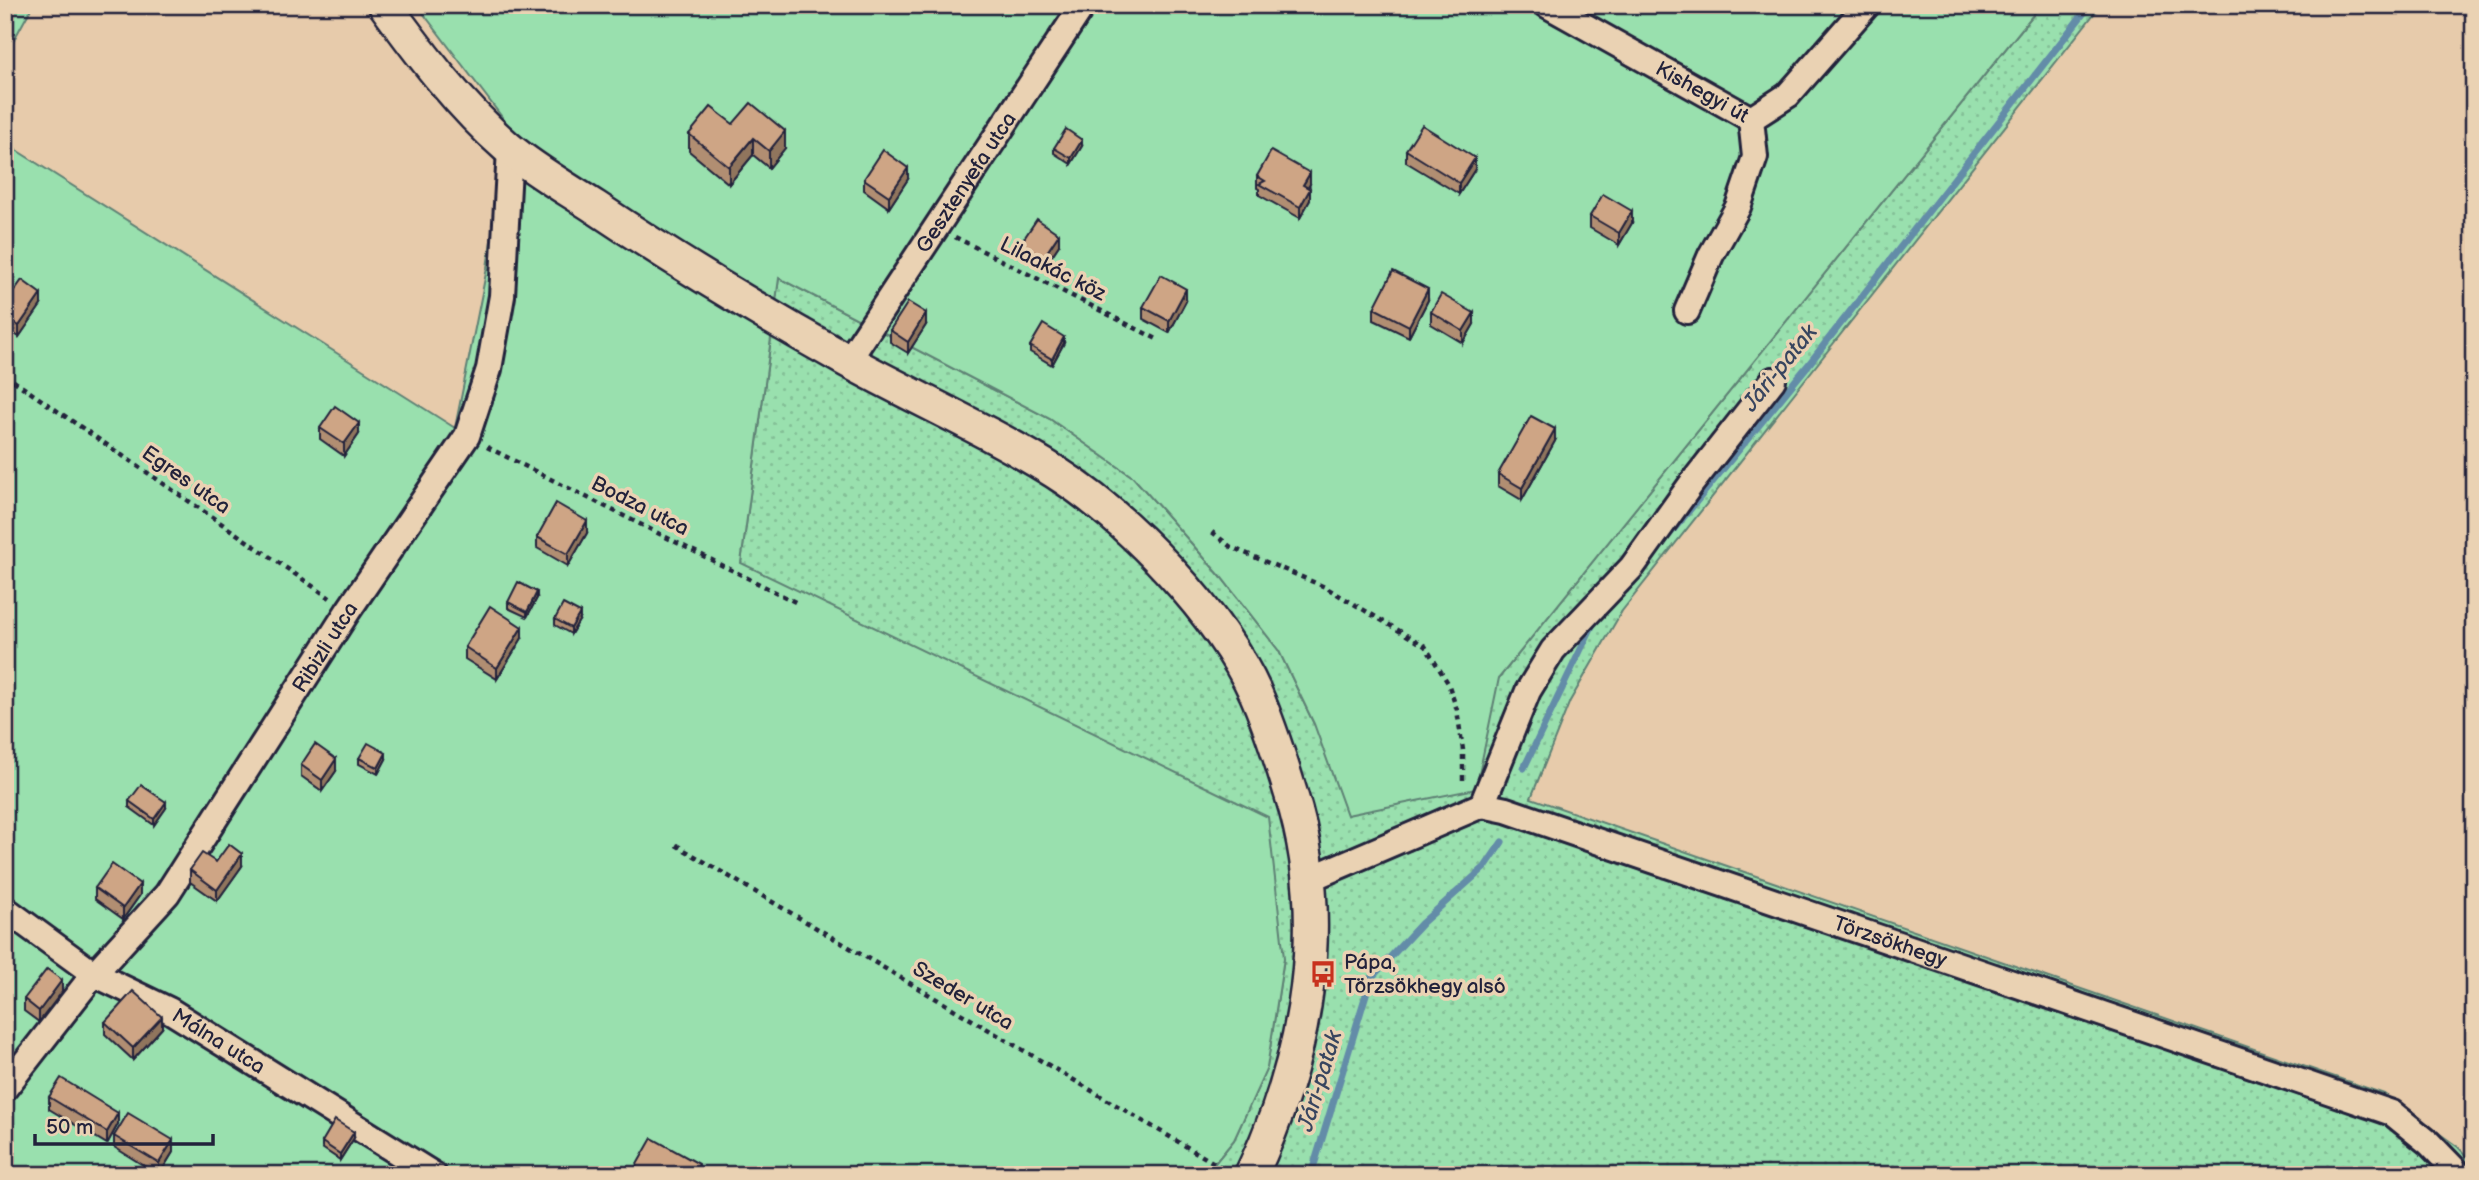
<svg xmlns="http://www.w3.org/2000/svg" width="2479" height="1180" viewBox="0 0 2479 1180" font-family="'Balsamiq Sans',sans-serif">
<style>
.grass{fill:url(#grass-dots);stroke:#5e8174;stroke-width:2}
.garden{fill:#99e0ae;stroke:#5e8174;stroke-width:2}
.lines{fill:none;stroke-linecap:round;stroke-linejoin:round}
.stream{stroke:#638ca8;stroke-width:7}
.minor-casing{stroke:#22223b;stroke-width:30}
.major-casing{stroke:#22223b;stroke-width:37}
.path{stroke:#22223b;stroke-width:4.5;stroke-dasharray:5 5;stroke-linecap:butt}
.minor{stroke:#ead2b3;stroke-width:24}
.major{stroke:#ead2b3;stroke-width:32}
.wall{fill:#b18e72;stroke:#22223b;stroke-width:2}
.shaded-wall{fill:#90745d;stroke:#22223b;stroke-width:2}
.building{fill:#cea585;stroke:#22223b;stroke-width:2}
.labels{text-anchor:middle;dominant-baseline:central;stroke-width:7;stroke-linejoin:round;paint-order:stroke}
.street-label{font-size:21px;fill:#22223b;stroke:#ead2b3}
.poi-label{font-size:21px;fill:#22223b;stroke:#ead2b3;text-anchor:start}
.water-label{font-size:23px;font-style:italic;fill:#38455f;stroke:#ead2b3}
</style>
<defs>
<pattern id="grass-dots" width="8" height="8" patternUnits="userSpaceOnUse" patternTransform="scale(1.75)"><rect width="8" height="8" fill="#99e0ae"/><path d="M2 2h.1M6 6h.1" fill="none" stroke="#84c097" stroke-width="1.8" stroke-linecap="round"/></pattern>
</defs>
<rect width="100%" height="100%" fill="#e7cbab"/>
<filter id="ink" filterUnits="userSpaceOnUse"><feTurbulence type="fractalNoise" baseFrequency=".0143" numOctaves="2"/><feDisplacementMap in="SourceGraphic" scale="14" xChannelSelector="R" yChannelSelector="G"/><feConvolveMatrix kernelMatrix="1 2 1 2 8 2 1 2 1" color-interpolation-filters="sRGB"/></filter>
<g filter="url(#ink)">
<!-- grass -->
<path class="grass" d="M2041 5H2101L1622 611 1570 701 1531 798 2384 1094 2458 1147 2474 1164V1175H1205L1234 1140 1267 1067 1284 958 741 563 779 278 1050 419 1133 477 1222 578 1279 651 1314 724 1475 789 1498 679Z"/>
<!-- garden -->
<g class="garden">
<path d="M5 5H33L5 56Z"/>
<path d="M417 5H2041L1499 678 1476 789 1347 815 1314 724 1279 651 1222 578 1133 477 1050 419 779 278 741 563 1268 817 1284 958 1267 1068 1234 1140 1205 1175H5V143L455 428 487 268 508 125Z"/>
</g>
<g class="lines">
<!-- stream -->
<g class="stream">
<path d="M1669 535 1809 364 2090 5"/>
<path d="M1524 768 1593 624"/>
<path d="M1311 1175 1371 978 1422 923 1485 867 1502 842"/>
</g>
<defs>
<g id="minor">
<path id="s1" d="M1547 5 1751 119"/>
<path d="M1751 119 1788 95 1867 5"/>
<path d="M1687 311 1711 255 1738 207 1755 157 1751 119"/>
<path id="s2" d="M848 361 1083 5"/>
<path d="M1482 805 1528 691 1553 650 1632 567 1692 483 1773 380"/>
<path id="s3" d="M1307 880 1482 805 1506 810 2392 1113 2429 1143 2460 1175"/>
<path id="s4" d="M5 909 94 974 169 1010 434 1175"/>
<path id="s5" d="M5 1088 94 974 167 894 348 611 467 436 489 369 502 296 510 149"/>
</g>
<path id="major" d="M385 5C422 56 460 106 507 147 534 170 566 188 595 207 677 262 760 312 846 360 915 398 988 430 1055 472 1129 519 1220 614 1256 694 1270 726 1281 761 1291 794 1331 920 1307 1058 1251 1175"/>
</defs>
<!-- minor casing -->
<use href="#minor" class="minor-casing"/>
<!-- major casing -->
<use href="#major" class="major-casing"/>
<!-- path -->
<g class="path">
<path d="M955 237 1157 339"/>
<path d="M5 375 330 598"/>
<path d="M487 447 799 604"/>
<path d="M1212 532 1231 547 1325 587 1425 646 1448 683 1457 710 1463 750V785"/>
<path d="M676 845 1226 1170"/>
</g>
<!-- minor -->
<use href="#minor" class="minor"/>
<!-- major -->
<use href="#major" class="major"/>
</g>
<!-- wall -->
<g class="wall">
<path d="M733 124 785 148 769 168 753 155 729 184 689 151V134Z"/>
<path d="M1082 146 1071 164 1054 153V148Z"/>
<path d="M1406 150 1475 169 1459 194 1406 162Z"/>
<path d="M1257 176 1310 184 1308 188 1310 200 1300 218 1259 195V189L1257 188Z"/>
<path d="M864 179H908L889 208 864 190Z"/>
<path d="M1590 216 1632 223 1619 245 1590 228Z"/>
<path d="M1021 243 1059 245 1043 269 1021 254Z"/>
<path d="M1428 300 1409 337 1374 320V308Z"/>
<path d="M1186 301 1169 333 1143 319V307Z"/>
<path d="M5 304 41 305 19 337 5 328Z"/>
<path d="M1431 312 1474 324 1463 343 1431 324Z"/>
<path d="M926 325 908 353 890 342V330Z"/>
<path d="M1064 343 1052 365 1030 352V346Z"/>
<path d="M320 428 359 434 344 456 320 439Z"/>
<path d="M1555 441 1522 500 1498 486V474Z"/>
<path d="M587 533 568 566 537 548V537Z"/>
<path d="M537 598 527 617 508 608V602Z"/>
<path d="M555 619H580L571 634 555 625Z"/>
<path d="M522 638 497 679 465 659V647Z"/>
<path d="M359 758 386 759 378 774 359 764Z"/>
<path d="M301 765 336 771 322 791 301 776Z"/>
<path d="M129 801 166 808 154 825 129 807Z"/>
<path d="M242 866 217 901 190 882V870Z"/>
<path d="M95 888 140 895 123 919 95 899Z"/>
<path d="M62 992 39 1022 24 1011V999Z"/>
<path d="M105 1022 162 1028 133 1060 105 1034Z"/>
<path d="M49 1097 118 1124 107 1144 49 1109Z"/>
<path d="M114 1136 173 1152 159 1175 114 1147Z"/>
<path d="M354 1138 340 1160 322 1148V1142Z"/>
</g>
<!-- shaded-wall -->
<g class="shaded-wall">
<path d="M785 131V148L769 168V151Z"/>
<path d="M753 138V155L729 184V167Z"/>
<path d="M1082 140V146L1071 164V158Z"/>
<path d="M1475 158V169L1459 194V183Z"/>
<path d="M908 168V179L889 208V196Z"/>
<path d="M1310 173V184L1303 196V185Z"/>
<path d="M1310 189V200L1300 218V207Z"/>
<path d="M1632 211V223L1619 245V233Z"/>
<path d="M1059 234V245L1043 269V258Z"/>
<path d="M1186 289V301L1169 333V321Z"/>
<path d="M1428 289V300L1409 337V326Z"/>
<path d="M41 294V305L19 337V326Z"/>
<path d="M926 313V325L908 353V342Z"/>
<path d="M1474 313V324L1463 343V331Z"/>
<path d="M1064 337V343L1052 365V359Z"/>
<path d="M359 423V434L344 456V444Z"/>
<path d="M1555 429V441L1522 500V488Z"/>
<path d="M587 521V533L568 566V554Z"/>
<path d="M537 592V598L527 617V612Z"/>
<path d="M580 613V619L571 634V628Z"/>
<path d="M522 627V638L497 679V668Z"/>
<path d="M386 753V759L378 774V768Z"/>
<path d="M336 759V771L322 791V780Z"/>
<path d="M166 802V808L154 825V819Z"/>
<path d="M242 854V866L217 901V890Z"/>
<path d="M140 884V895L123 919V908Z"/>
<path d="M9 942V954L5 959V948Z"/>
<path d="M62 980V992L39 1022V1011Z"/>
<path d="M162 1017V1028L133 1060V1048Z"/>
<path d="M118 1113V1124L107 1144V1132Z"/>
<path d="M354 1132V1138L340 1160V1154Z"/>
<path d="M173 1140V1152L159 1175V1163Z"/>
<path d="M699 1164V1175H693Z"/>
</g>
<!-- building -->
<g class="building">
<path d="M751 103 785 131 769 151 753 138 729 167 689 134 711 107 733 124Z"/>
<path d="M1422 125 1475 158 1459 183 1406 150Z"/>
<path d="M1066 129 1082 140 1071 158 1054 148Z"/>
<path d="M883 150 908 168 889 196 864 179Z"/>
<path d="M1271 151 1310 173 1303 185 1310 189 1300 207 1259 184 1265 181 1257 176Z"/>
<path d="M1603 194 1632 211 1619 233 1590 216Z"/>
<path d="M1037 219 1059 234 1043 258 1021 243Z"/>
<path d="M1393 271 1428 289 1409 326 1374 308Z"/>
<path d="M1161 275 1186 289 1169 321 1143 307Z"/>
<path d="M22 280 41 294 19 326 5 316V304Z"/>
<path d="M1441 294 1474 313 1463 331 1431 312Z"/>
<path d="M908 302 926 313 908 342 890 330Z"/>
<path d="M1043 324 1064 337 1052 359 1030 346Z"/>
<path d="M335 406 359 423 344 444 320 428Z"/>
<path d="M1531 416 1555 429 1522 488 1498 474Z"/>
<path d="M556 503 587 521 568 554 537 537Z"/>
<path d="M518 582 537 592 527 612 508 602Z"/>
<path d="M563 604 580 613 571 628 555 619Z"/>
<path d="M490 606 522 627 497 668 465 647Z"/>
<path d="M368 743 386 753 378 768 359 758Z"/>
<path d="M315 744 336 759 322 780 301 765Z"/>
<path d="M141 785 166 802 154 819 129 801Z"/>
<path d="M229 844 242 854 217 890 190 870 202 853 216 862Z"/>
<path d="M112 864 140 884 123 908 95 888Z"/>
<path d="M5 939 9 942 5 948Z"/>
<path d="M47 969 62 980 39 1011 24 999Z"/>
<path d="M133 991 162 1017 133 1048 105 1022Z"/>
<path d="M61 1078 118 1113 107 1132 49 1097Z"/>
<path d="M128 1113 173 1140 159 1163 114 1136Z"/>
<path d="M335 1120 354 1132 340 1154 322 1142Z"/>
<path d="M652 1138 699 1164 693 1175H631Z"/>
<path d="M5 1162 27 1175H5Z"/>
</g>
</g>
<!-- icons -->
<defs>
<symbol id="bus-bare" viewBox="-9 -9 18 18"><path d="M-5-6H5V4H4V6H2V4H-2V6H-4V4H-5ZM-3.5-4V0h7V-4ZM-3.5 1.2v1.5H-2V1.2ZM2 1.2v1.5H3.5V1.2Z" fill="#c8321e" stroke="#ead2b3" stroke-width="2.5" paint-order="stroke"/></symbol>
</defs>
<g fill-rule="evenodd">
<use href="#bus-bare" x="1304" y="955" width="38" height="38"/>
</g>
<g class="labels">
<!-- street labels -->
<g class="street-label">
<text stroke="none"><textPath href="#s1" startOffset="178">Kishegyi út</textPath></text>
<text stroke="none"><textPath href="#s2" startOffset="214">Gesztenyefa utca</textPath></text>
<text transform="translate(1053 269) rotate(27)">Lilaakác köz</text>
<text transform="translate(186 480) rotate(35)">Egres utca</text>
<text transform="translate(640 506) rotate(27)">Bodza utca</text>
<text stroke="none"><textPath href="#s5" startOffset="546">Ribizli utca</textPath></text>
<text stroke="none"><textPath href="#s3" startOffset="621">Törzsökhegy</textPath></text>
<text transform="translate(963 996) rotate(31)">Szeder utca</text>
<text stroke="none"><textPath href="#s4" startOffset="252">Málna utca</textPath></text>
</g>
<!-- poi labels -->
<g class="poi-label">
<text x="1344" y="962">Pápa,<tspan x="1344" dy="24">Törzsökhegy alsó</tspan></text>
</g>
<!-- water labels -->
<g class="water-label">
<text transform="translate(1780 368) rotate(-51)">Jári-patak</text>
<text transform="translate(1320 1081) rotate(-73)">Jári-patak</text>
</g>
</g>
<!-- margin -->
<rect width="2479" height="1180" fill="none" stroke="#ead2b3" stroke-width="28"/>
<rect x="14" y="14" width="2451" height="1152" fill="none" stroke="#22223b" stroke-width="2.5" filter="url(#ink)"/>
<!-- scale -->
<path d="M35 1134v10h178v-10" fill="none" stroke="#22223b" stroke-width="3.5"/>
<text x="46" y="1134" font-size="21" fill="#22223b" stroke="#ead2b3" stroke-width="5" paint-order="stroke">50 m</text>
</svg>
